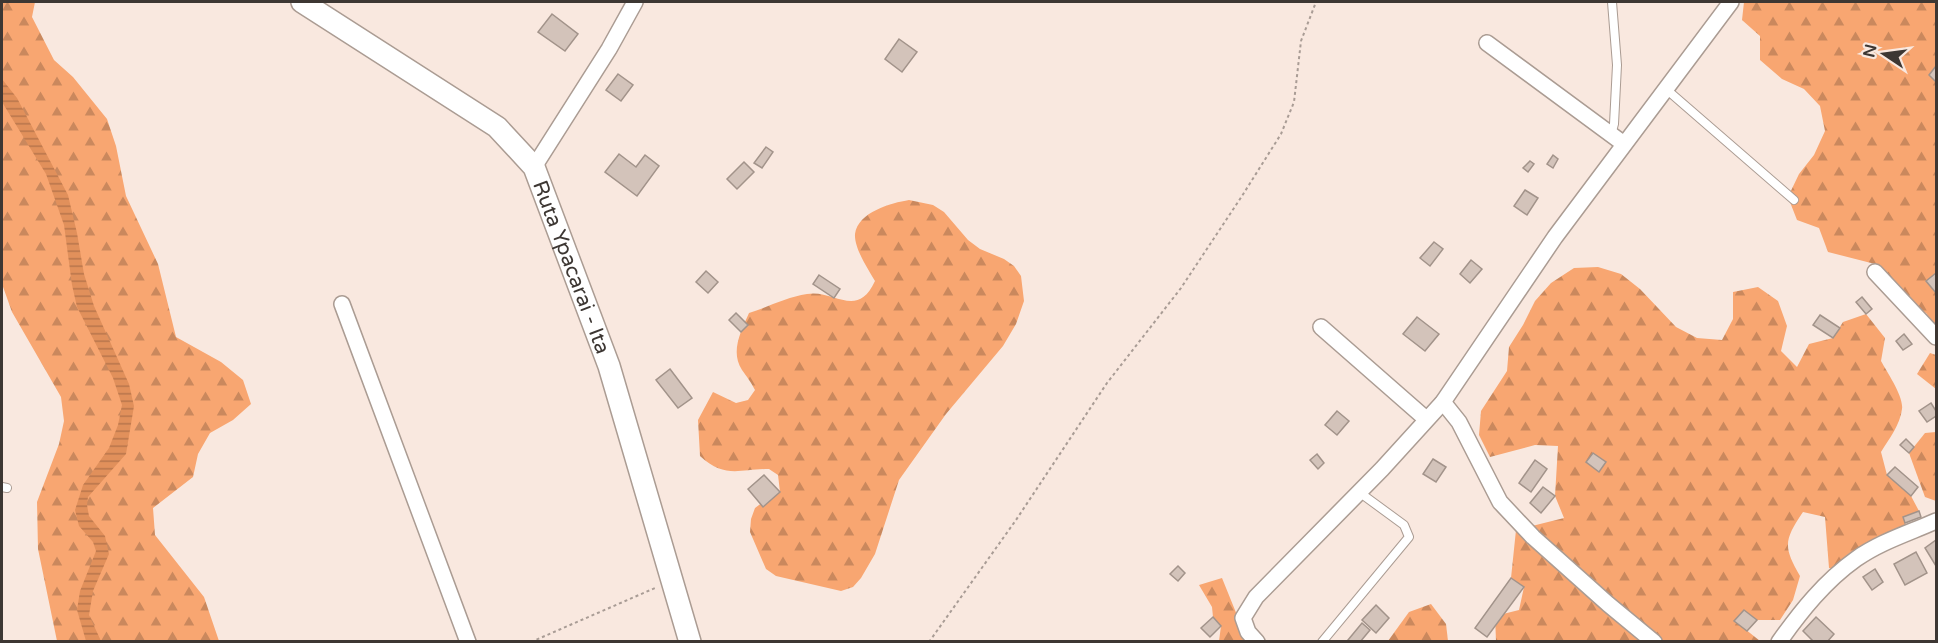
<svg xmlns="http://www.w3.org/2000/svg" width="1938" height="643" viewBox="0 0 1938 643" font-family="'Varela Round',sans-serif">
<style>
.forest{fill:url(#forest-firs)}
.water{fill:url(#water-rules)}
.building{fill:#d3c3ba;stroke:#a2938a;stroke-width:1.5}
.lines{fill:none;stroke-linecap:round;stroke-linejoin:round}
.lane-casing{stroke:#ab9c93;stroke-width:10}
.street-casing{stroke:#ab9c93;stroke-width:18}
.secondary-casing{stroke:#ab9c93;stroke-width:24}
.path{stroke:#a99c95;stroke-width:2;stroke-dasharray:3 3;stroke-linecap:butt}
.lane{stroke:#fff;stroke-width:8}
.street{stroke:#fff;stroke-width:15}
.secondary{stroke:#fff;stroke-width:21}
.labels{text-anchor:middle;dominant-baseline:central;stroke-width:6;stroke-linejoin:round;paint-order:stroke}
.street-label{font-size:21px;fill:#3d3733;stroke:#f9e8df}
</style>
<defs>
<pattern id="forest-firs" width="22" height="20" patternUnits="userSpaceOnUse" patternTransform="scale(1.5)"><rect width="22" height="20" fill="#f8a671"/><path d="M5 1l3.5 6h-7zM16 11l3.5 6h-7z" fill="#ca885d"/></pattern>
<pattern id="water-rules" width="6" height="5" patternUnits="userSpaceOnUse" patternTransform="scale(1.5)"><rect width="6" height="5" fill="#e1905b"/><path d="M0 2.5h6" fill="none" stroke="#b8764c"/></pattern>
</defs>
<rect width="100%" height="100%" fill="#f9e8df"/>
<!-- forest -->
<g class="forest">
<path d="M2 2H35L32 17 54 60 73 77 107 119 116 146 126 196 158 264 176 337 221 362 243 380 251 404 233 420 210 433 198 454 193 477 153 508 155 535 204 597 219 641H57L38 549 37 502 59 444 64 421 61 397 12 312 2 284Z"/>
<path d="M1744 2H1936V327L1926 313 1902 307 1890 285 1875 264 1828 252 1819 228 1797 220 1788 197 1799 174 1814 155 1825 131 1820 106 1804 89 1782 79 1760 60V36L1742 20Z"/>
<path d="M909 200 933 205 944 212 968 240 980 249 1004 259 1014 266 1021 276 1024 301 1016 324 1003 346 946 414 899 480 875 554 861 578 853 587 841 591 776 576 766 569 750 532 751 519 755 508 767 499 780 492 778 475 769 469C739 469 725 479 700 456L698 420 713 392 736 403 748 400 755 390C751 382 747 377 742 370 730 352 741 331 749 313 768 307 787 297 807 294 834 289 857 320 875 281 868 269 854 248 855 234 858 212 891 203 909 200Z"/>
<path d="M1598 267 1621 274 1640 289 1676 327 1697 338 1722 340 1733 319V292L1758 287 1778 301 1787 326 1781 351 1797 367 1809 344 1833 338 1843 322 1866 314 1885 338 1881 361C1887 372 1904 397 1902 409 1900 425 1889 439 1881 452L1887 475 1911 496 1919 511 1905 522 1907 531 1853 568H1829L1825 517 1803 512C1784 540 1783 547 1800 576L1793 600 1780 620H1757L1744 610 1735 621 1760 641H1496L1495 616 1519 610 1524 587 1511 578 1516 530 1564 518 1555 496 1558 446 1535 445 1490 457 1479 435 1481 411 1507 371 1509 347 1523 325 1535 301 1551 283 1574 268Z"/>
<path d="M1930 353 1936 355V389L1917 374Z"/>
<path d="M1936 432V501L1925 497 1909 453 1925 433Z"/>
<path d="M1222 578 1241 625 1258 641H1219L1221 626 1213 617 1212 607 1199 585Z"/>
<path d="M1431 604 1446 624 1448 641H1388L1409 612Z"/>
</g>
<!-- water -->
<path class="water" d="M2 79 17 98 68 195 77 233 84 274 94 306 129 384 134 406 126 454 88 497 87 505 89 516 105 536 109 554 93 591 89 615 101 641H86L77 610 80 591 96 551 93 542 79 526 75 510 83 485 109 448 118 425 122 405 113 378 77 307 72 285 64 225 46 174 2 102Z"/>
<!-- building -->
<g class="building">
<path d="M552 14 578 34 565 51 538 32Z"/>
<path d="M899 39 917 52 902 72 885 59Z"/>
<path d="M1936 66V82L1929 75Z"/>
<path d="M618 74 633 85 621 101 606 90Z"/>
<path d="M766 147 773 152 762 168 754 163Z"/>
<path d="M619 154 636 167 645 155 659 166 637 196 605 172Z"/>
<path d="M1553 155 1558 159 1553 168 1547 164Z"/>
<path d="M1530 161 1534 164 1528 172 1523 168Z"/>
<path d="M744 162 754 172 737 189 727 179Z"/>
<path d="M1525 190 1538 198 1527 215 1514 206Z"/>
<path d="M1434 242 1443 249 1430 266 1420 258Z"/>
<path d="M1471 260 1482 269 1470 283 1460 274Z"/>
<path d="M706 271 718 282 708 293 696 282Z"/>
<path d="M1936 273V293L1926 281Z"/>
<path d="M819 275 840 289 834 298 813 284Z"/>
<path d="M1862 297 1872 309 1866 314 1856 302Z"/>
<path d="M736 313 748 325 741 332 729 320Z"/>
<path d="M1820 315 1840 328 1833 338 1813 325Z"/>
<path d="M1417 317 1439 334 1425 351 1403 334Z"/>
<path d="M1904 334 1912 344 1903 350 1896 341Z"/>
<path d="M670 369 692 398 678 408 656 380Z"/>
<path d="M1931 403 1936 411V416L1927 422 1919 411Z"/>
<path d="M1337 411 1349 421 1337 435 1325 425Z"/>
<path d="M1906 439 1914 447 1909 453 1900 445Z"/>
<path d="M1593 453 1606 462 1599 472 1586 462Z"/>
<path d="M1317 454 1324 463 1318 469 1310 460Z"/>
<path d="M1433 459 1446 467 1436 482 1423 474Z"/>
<path d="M1535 460 1547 469 1531 492 1519 483Z"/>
<path d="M1895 467 1918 487 1911 496 1887 475Z"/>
<path d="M764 475 780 492 763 507 748 489Z"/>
<path d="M1543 487 1555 496 1541 513 1530 503Z"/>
<path d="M1919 511 1921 517 1905 523 1903 517Z"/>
<path d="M1936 540V566L1925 548Z"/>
<path d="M1916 552 1927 573 1905 585 1894 564Z"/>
<path d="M1178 566 1185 573 1178 581 1170 574Z"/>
<path d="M1875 569 1883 582 1872 590 1863 577Z"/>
<path d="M1511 578 1524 587 1487 637 1475 628Z"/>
<path d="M1376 605 1389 618 1376 633 1362 620Z"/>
<path d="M1744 610 1757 620 1747 631 1734 621Z"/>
<path d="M1213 617 1221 626 1210 637 1201 628Z"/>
<path d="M1816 617 1834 634 1827 642H1814L1803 631Z"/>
<path d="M1362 623 1370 630 1360 642H1350L1348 640Z"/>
</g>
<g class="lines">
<defs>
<g id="lane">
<path d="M1666 89 1794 200"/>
<path d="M1611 135 1614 124 1617 65 1612 2"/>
<path d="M2 487 7 488"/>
<path d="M1322 642 1409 537 1404 525 1359 492"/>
</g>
<g id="street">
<path d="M1487 43 1624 144"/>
<path d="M534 167 609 49 635 2"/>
<path d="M1875 272 1936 337"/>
<path d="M342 304 468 642"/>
<path d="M1321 327 1426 419"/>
<path d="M1443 402 1459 422 1500 502 1533 537 1608 604 1654 642"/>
<path d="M1257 642 1248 632 1243 618 1256 597 1382 469 1443 402 1555 237 1731 2"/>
<path d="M1779 642C1801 611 1825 581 1856 559 1880 542 1909 533 1936 521"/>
</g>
<g id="secondary">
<path id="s1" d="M302 2 497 127 534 167 609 366 690 642"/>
</g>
</defs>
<!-- lane casing -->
<use href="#lane" class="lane-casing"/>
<!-- street casing -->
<use href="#street" class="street-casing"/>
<!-- secondary casing -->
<use href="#secondary" class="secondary-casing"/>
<!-- path -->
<g class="path">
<path d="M531 642 655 588"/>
<path d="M929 642 1016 520 1107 383 1181 288 1242 196 1281 134 1294 102 1301 41 1316 2"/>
</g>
<!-- lane -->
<use href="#lane" class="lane"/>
<!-- street -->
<use href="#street" class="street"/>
<!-- secondary -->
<use href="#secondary" class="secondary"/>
</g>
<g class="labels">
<!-- street labels -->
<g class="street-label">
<text stroke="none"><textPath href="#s1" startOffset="393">Ruta Ypacarai - Ita</textPath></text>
</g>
</g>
<!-- border -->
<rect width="1938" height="643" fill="none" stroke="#3d3733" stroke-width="6"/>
<!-- north arrow -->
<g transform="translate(1884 54) rotate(283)" stroke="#f9e8df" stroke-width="4.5" paint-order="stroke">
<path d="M0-4.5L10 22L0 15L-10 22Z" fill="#3d3733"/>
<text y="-9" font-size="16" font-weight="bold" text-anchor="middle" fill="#3d3733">N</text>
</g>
</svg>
